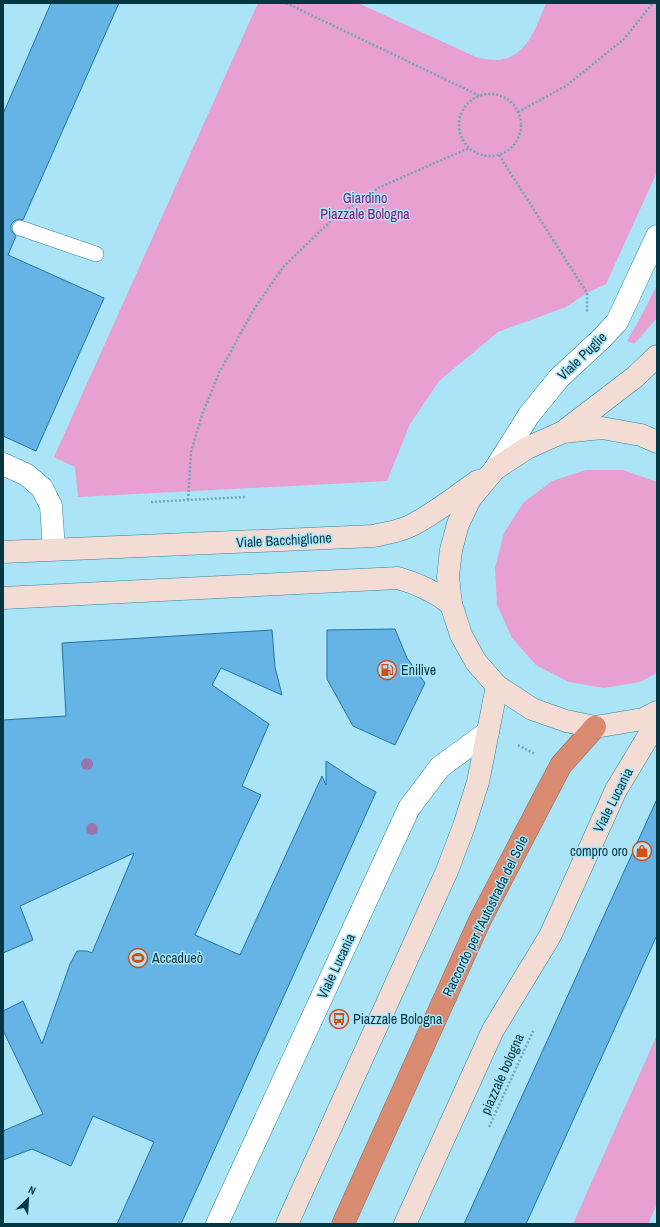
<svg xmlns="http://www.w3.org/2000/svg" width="660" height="1227" viewBox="0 0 660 1227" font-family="'Archivo Narrow',sans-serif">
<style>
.green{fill:#e89fd1}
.building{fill:#66b4e6;stroke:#2275a4}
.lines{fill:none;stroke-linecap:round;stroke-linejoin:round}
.lane-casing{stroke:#32859b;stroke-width:16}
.street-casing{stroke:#32859b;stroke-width:23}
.secondary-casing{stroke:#32859b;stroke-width:23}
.highway-casing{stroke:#8e6e61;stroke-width:23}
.path{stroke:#70a7b7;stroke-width:2.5;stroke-dasharray:2 2;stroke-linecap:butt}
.lane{stroke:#fff;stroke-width:15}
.street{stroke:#fff;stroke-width:22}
.secondary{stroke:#f3dcd4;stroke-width:22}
.highway{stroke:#d88b71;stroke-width:22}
.tree{fill:#9975ad}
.labels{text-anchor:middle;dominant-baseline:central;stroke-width:3;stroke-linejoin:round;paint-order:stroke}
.park-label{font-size:14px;fill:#8b1a72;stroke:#aae4f6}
.street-label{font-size:14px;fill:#053743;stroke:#aae4f6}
.poi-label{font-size:14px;fill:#053743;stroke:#aae4f6;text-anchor:start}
</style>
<rect width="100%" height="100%" fill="#aae4f6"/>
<!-- green -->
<g class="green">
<path d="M258 3H358L478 58C486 59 495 61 503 59 529 54 537 24 546 3H657V172L606 284 587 293 566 307 498 332 439 381 410 424 387 481 78 497 75 467 54 457Z"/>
<path d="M657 285V318L634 344 627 341 636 326Z"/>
<path d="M586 470H623L657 482V673L640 682 604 688 569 682 536 665 512 638 497 605 495 568 504 533 523 503 552 481Z"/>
<path d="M657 1035V1204L648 1224H573Z"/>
</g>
<!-- building -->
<g class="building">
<path d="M51 3H119L23 220 19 219 14 221 11 225V230L16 236 8 255 104 298 36 451 3 436V114Z"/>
<path d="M395 629 407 658 425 683 395 745 353 726 327 679V630Z"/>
<path d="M272 630 275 667 282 695 221 668 212 685 269 724 242 786 261 795 195 935 240 955 322 776 326 785V761L363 785 376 792 181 1224H117L154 1142 93 1116 71 1166 32 1149 3 1160V1131L43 1114 3 1030V1011L23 1001 42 1044 70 964 77 951H87L92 953 134 853 20 906 33 940 3 953V720L66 716 62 643Z"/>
<path d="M657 799V935L526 1224H464Z"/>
</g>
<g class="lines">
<defs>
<path id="lane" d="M20 228 96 254"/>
<g id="street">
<path d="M3 464 27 475 42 488 51 506 54 549"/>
<path d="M495 469 529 415 559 378 601 339 617 322 657 236"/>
<path d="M217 1224 409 808 440 767 488 732"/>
</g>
<g id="secondary">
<path d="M563 432 635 377 657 356"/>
<path d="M657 442 641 435 602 428 563 432 527 448 495 469 470 499 458 524 451 550 448 577 451 604 461 635 476 662 497 686 532 709 566 721 595 727 643 719 657 712"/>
<path d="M3 552 373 536C386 533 398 532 410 526 433 515 456 496 478 481"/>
<path d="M3 598 398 578C419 584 434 591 451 604"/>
<path d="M287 1224 447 871 464 826 478 782 497 686"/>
<path d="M405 1224 493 1030 550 936 616 790 657 722"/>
</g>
<path id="highway" d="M343 1224 480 920 561 765 595 727"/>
</defs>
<!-- lane casing -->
<use href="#lane" class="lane-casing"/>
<!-- street casing -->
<use href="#street" class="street-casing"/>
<!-- secondary casing -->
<use href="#secondary" class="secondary-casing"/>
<!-- highway casing -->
<use href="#highway" class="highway-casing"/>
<!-- path -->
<g class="path">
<path d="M286 3 480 96"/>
<circle cx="490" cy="125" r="31"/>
<path d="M518 112 566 86 624 39 653 3"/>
<path d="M499 155 587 293V312"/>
<path d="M188 500 191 452 202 415 219 373 254 309 284 266 334 218 378 188 469 148"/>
<path d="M151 502 245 497"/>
<path d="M518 745 535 754"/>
<path d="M489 1127 534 1029"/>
</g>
<!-- lane -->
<use href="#lane" class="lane"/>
<!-- street -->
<use href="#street" class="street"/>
<!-- secondary -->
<use href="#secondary" class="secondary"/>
<!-- highway -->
<use href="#highway" class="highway"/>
</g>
<!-- trees -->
<g class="tree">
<circle cx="87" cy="764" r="6"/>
<circle cx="92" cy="829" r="6"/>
</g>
<!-- icons -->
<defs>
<symbol id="fuel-ring" viewBox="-11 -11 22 22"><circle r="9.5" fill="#aae4f6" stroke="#d44d18" stroke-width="1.5"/><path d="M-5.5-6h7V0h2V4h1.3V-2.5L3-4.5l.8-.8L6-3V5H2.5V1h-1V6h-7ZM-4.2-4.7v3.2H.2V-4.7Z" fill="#d44d18"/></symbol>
<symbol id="shop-ring" viewBox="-11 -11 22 22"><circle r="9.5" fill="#aae4f6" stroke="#d44d18" stroke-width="1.5"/><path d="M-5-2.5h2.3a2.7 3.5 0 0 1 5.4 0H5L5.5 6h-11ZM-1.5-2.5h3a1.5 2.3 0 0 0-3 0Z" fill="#d44d18"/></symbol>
<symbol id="stadium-ring" viewBox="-11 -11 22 22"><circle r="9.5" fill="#aae4f6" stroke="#d44d18" stroke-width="1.5"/><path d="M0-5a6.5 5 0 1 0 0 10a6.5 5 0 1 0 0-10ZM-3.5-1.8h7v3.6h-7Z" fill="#d44d18"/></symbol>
<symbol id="bus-ring" viewBox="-11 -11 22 22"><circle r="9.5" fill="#aae4f6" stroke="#d44d18" stroke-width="1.5"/><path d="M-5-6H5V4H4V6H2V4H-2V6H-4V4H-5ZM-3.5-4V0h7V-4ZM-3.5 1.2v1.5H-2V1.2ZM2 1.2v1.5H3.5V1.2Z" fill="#d44d18"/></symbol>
</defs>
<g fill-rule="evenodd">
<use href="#fuel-ring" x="376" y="659" width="22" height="22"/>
<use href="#shop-ring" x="631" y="840" width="22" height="22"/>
<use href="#stadium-ring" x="127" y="947" width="22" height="22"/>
<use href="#bus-ring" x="328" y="1008" width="22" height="22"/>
</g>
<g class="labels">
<!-- park labels -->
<g class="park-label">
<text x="365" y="198">Giardino<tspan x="365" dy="16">Piazzale Bologna</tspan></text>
</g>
<!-- street labels -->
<g class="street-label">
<text transform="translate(582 356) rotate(-44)">Viale Puglie</text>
<text transform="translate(284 540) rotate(-3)">Viale Bacchiglione</text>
<text transform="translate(613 800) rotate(-63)">Viale Lucania</text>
<text transform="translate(485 916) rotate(-64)">Raccordo per l'Autostrada del Sole</text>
<text transform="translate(336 966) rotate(-65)">Viale Lucania</text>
<text transform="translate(502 1074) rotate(-66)">piazzale bologna</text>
</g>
<!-- poi labels -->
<g class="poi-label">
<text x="401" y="670">Enilive</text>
<text x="628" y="851" text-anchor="end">compro oro</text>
<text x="152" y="958">Accadueò</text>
<text x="353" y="1019">Piazzale Bologna</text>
</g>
</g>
<!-- border -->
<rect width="660" height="1227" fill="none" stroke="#053743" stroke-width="8"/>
<!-- north arrow -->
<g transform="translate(28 1199) rotate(25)" stroke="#aae4f6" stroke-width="3" paint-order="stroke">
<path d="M0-3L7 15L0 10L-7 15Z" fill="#053743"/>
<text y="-6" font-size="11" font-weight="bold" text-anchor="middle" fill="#053743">N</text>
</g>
</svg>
